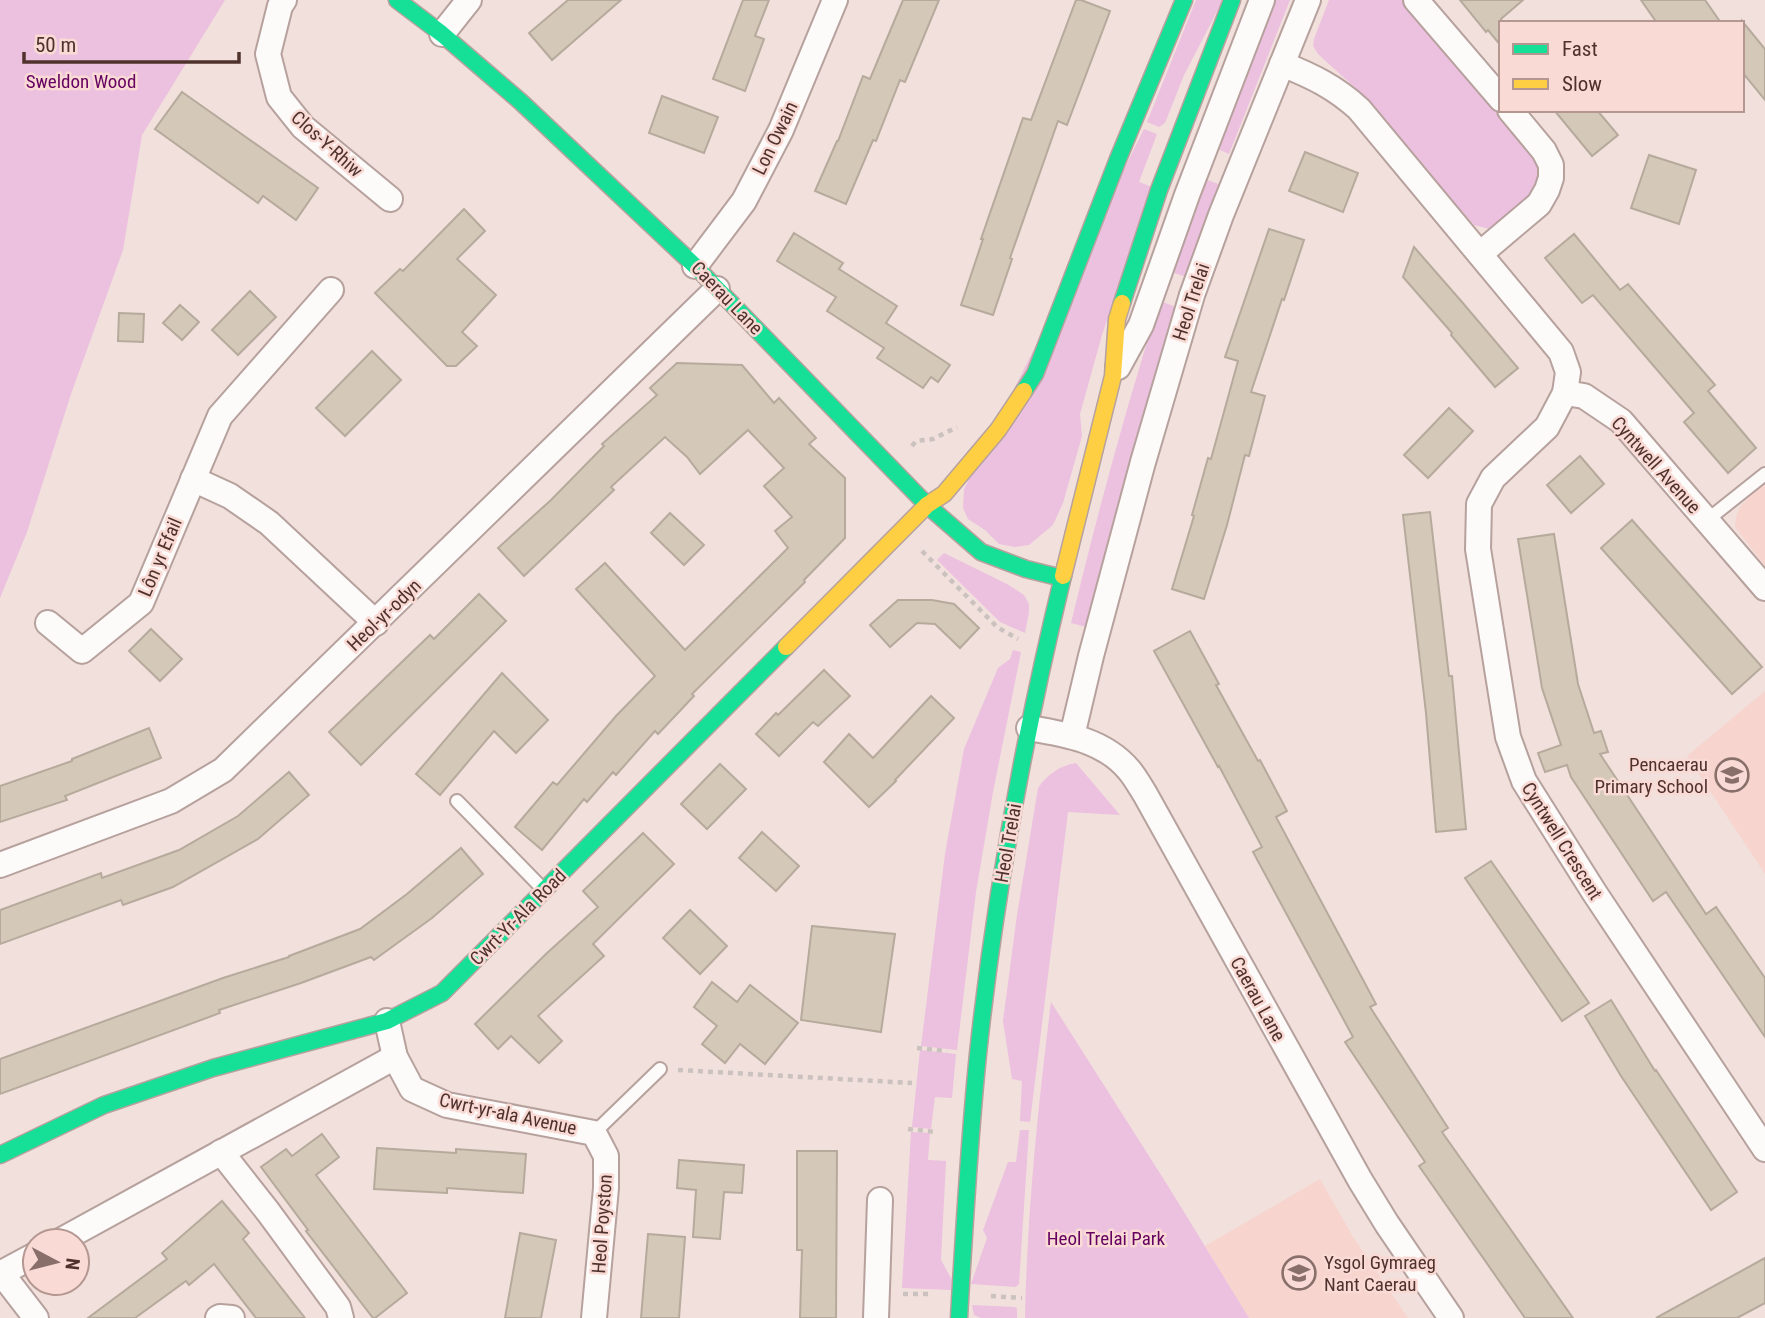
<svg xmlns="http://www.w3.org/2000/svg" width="1765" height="1318" viewBox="0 0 1765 1318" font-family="'Roboto Condensed',sans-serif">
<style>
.built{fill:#f8d4ce}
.green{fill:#ecc0df}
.building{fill:#d4c8b9;stroke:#b6aa9c;stroke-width:2}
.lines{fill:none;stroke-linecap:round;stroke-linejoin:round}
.lane-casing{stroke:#b6a19d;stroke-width:16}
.street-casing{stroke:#b6a19d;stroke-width:28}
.fast-casing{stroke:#b6a19d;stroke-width:19}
.slow-casing{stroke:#b6a19d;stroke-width:19}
.path{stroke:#cbc2bf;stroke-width:4.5;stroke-dasharray:5 5;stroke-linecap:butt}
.lane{stroke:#fdfafa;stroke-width:12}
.street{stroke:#fdfafa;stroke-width:24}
.fast{stroke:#16e098;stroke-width:16}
.slow{stroke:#ffcf43;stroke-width:16}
.labels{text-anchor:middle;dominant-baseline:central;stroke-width:5;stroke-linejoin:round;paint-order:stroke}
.park-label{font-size:19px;fill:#650161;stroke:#f9dad4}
.street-label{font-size:19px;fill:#50322d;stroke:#f9dad4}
.poi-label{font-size:19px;fill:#50322d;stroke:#f9dad4;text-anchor:end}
</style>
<rect width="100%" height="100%" fill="#f1e0dc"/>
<!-- built -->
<g class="built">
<path d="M1765 484V566L1735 527 1736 517 1740 507 1754 492Z"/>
<path d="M1765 691V874L1687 756Z"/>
<path d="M1320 1179 1353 1237 1408 1318H1249L1205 1246Z"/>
</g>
<!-- green -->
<g class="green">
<path d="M0 0H225L142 135 123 250 71 394 27 532 0 598Z"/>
<path d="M1196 0H1223L1184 75 1165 123 1159 127 1147 122Z"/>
<path d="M1271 0H1290L1229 154 1213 147Z"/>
<path d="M1329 0H1406L1535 153 1542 175 1534 193 1498 225 1490 229 1474 225 1443 190H1440L1351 84 1318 54 1313 46 1314 39Z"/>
<path d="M1144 129 1157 134 1139 182 1152 187 1102 335 1080 414 1082 436 1063 503 1053 525 1029 545 1015 547 999 544 985 530 968 519 963 508 964 489Z"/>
<path d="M1202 178 1221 185 1186 277 1169 271Z"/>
<path d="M1160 301 1176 307 1154 380 1087 627 1071 623C1097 515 1126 407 1160 301Z"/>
<path d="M944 553 1007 584 1024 595 1029 604V612L1025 633 1000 622 937 560Z"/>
<path d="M1013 650 1021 652 993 792 976 892 957 1050 921 1046 945 854 964 749 998 668 1010 659Z"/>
<path d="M1076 763 1120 815 1068 812 1030 1122 1020 1121 1022 1081 1012 1079 1003 1021 1017 915 1038 788C1048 774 1059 766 1076 763Z"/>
<path d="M1051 1002 1168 1186 1249 1318H1025C1027 1212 1038 1107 1051 1002Z"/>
<path d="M920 1050 956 1054 952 1098 935 1097 931 1129 912 1127Z"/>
<path d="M1020 1130H1029L1019 1284 1016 1287 971 1284 987 1238 983 1230 1008 1162H1016Z"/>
<path d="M911 1132 930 1133 928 1160 946 1161 941 1260 952 1280 951 1290 902 1288Z"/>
<path d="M972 1305 1015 1307 1017 1309V1318H981L974 1315Z"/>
</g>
<!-- building -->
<g class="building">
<path d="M568 0H621L552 60 529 33Z"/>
<path d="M743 0H769L755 36 764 39 745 91 713 79Z"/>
<path d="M903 0H939L905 82 900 80 876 141 873 140 846 204 815 191 837 141H838L863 76 870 79Z"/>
<path d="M1076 0H1081L1110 11 1067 125 1058 121 1010 258 1012 259 993 315 961 305 983 239H981L1023 118 1031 120Z"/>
<path d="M1460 0H1523L1501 19V46L1488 30 1486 32Z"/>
<path d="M1641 0H1705L1721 23H1657Z"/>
<path d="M1742 21 1765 49V100L1742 72Z"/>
<path d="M182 92 318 188 296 220 263 196 258 203 155 129Z"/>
<path d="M662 96 718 117 704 153 649 133Z"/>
<path d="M1554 110H1597L1618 135 1592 156Z"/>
<path d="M1305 152 1358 173 1343 212 1289 191Z"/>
<path d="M1649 155 1696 170 1679 224 1631 208Z"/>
<path d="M464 209 485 231 457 259 496 295 462 332 477 346 456 366H447L375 293 400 269 403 271Z"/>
<path d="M1269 229 1304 240 1284 300 1282 299 1251 392 1265 396 1249 456 1245 455 1227 525 1204 599 1172 589 1194 516 1192 515 1208 458 1211 459 1238 361 1225 357Z"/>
<path d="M794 233 843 263 839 269 897 306 886 323 950 365 938 382 931 377 923 388 877 358 884 348 827 311 836 297 777 261Z"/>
<path d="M1574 234 1620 290 1628 284 1715 385 1708 391 1756 448 1728 473 1684 422 1694 413 1593 295 1582 303 1545 258Z"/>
<path d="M1414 247 1462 302 1518 368 1495 387 1451 335 1452 333 1403 277Z"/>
<path d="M250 291 276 317 238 355 212 330Z"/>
<path d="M180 305 199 322 182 340 163 323Z"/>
<path d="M119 313 144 314 143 342 118 341Z"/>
<path d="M372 351 401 380 345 436 316 408Z"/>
<path d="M677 363 742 365 774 403 779 398 816 438 809 444 845 478V538L804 580 805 582 692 694 694 696 658 734 655 731 616 775 613 772 587 802 584 799 542 850 515 827 553 782 557 785 616 716 655 676 576 589 605 563 685 650 788 548 775 531 792 517 764 486 784 468 748 430 700 474 687 457 665 437 611 487 614 490 524 576 498 548 551 500 604 446 602 444 657 395 650 388Z"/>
<path d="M1449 408 1473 431 1428 478 1404 455Z"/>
<path d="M1580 456 1604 484 1571 513 1547 485Z"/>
<path d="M1430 512 1449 676H1452L1466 829 1436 832 1426 713 1403 515Z"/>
<path d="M670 513 704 545 684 565 651 533Z"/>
<path d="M1632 520 1762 667 1732 694 1601 548Z"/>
<path d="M1554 534 1578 684 1594 733 1601 731 1608 752 1600 754 1706 914 1716 907 1765 978V1037L1666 892 1653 901 1571 777 1567 765 1545 772 1538 753 1561 745 1542 688 1518 539Z"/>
<path d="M479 594 506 621 361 765 329 732 430 635 434 639Z"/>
<path d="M898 600H932L954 604 979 628 960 648 935 624 917 623 890 647 870 625Z"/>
<path d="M151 629 182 659 160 681 129 651Z"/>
<path d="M1190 631 1219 684 1216 685 1258 761 1260 760 1287 811 1276 817 1376 1004 1370 1007 1448 1128 1442 1132 1573 1318H1525L1419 1166 1425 1162 1345 1042 1353 1037 1253 852 1262 847 1219 766 1218 767 1154 651Z"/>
<path d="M824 670 850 696 818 726 813 722 779 756 756 734 776 713 778 715Z"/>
<path d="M502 673 548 720 516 753 494 731 440 795 416 774Z"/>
<path d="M931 696 954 718 895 780 896 781 869 807 824 762 849 734 873 758Z"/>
<path d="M149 728 161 758 65 796 67 800 0 822V786L72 761V759Z"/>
<path d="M720 764 746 789 707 829 681 804Z"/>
<path d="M289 772 309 795 258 839 173 887 123 905 121 900 0 944V910L101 873 102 878 179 850 238 816Z"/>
<path d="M762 832 799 866 776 891 739 858Z"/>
<path d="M643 833 674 864 593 944 604 956 538 1016 562 1041 539 1063 511 1036 498 1049 475 1024 547 953 598 907 583 891Z"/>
<path d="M461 848 483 874 432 918 374 960 371 957 301 983 219 1010 220 1013 0 1094V1059L223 978 289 957V956L360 929 407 894Z"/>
<path d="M1491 861 1589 1003 1562 1021 1465 878Z"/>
<path d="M690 910 727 946 700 974 663 938Z"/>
<path d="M812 926 895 934 881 1032 801 1020Z"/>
<path d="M712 982 737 1002 750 985 798 1023 765 1064 740 1044 725 1063 702 1044 717 1026 694 1007Z"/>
<path d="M1611 1000 1655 1071 1656 1070 1737 1192 1711 1210 1621 1076 1585 1016Z"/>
<path d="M322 1134 339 1157 316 1175 407 1293 375 1318H373L306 1231 308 1230 261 1167 286 1149 292 1156Z"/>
<path d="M377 1148 456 1153V1149L526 1154 523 1193 447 1188V1193L374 1189Z"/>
<path d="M797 1151H837L836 1318H800L802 1250H797Z"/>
<path d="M679 1160 744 1165 742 1193 724 1192 720 1239 693 1237 696 1190 677 1188Z"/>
<path d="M222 1201 249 1233 243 1239 305 1318H256L214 1264 189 1285 186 1281 135 1318H88L167 1259 162 1253Z"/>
<path d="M520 1233 556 1240 541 1318H505Z"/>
<path d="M648 1234 685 1237 679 1318H641Z"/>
<path d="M1765 1258V1303L1737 1318H1656Z"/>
</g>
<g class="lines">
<defs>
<g id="lane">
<path d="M1706 521 1765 474"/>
<path d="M457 801 542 888"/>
<path d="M594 1133 660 1069"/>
</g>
<g id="street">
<path d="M284 0 280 6 268 54 279 97 303 127 390 199"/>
<path d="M1416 0 1501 99"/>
<path d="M442 34 469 0"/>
<path d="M1282 64C1312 76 1335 87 1359 109L1561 352 1568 372 1565 393 1584 396 1621 421 1765 588"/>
<path d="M1480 254 1539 204 1547 190 1551 178V165L1544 151 1510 110"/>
<path d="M695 266 744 201 781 130 835 0"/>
<path d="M1118 367 1141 325 1187 195 1262 0"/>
<path d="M1565 393 1547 427 1493 478 1479 504 1478 549 1508 737 1524 781 1594 892 1765 1149"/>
<path d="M193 479 230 496 269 523 376 623"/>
<path d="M48 623 82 651 141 603 220 416 331 290"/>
<path d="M1029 728C1065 734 1104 740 1129 770 1135 777 1140 786 1145 794L1360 1180 1387 1224 1451 1318"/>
<path d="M1072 736 1091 656 1143 462 1192 295 1221 215 1308 0"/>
<path d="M0 865 171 801 223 770 717 289"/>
<path d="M387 1021 395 1057 412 1089 447 1105 594 1133 606 1156V1188L594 1318"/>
<path d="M221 1152 269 1213 338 1307 341 1318"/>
<path d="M60 1241 395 1057"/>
<path d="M0 1274 35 1255"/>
<path d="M2 1274 36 1318"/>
<path d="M218 1318 220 1317 232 1318"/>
<path d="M876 1318 880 1200"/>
</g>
<g id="fast">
<path d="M397 0 442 34 521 102 695 266 927 505 981 552 1026 569 1062 578"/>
<path d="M1122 303 1159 190 1232 0"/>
<path d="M1024 391 1035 374 1118 159 1184 0"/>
<path d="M0 1155 104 1105 213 1068 387 1021 442 993 786 647"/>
<path d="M959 1318C964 1230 969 1142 978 1054 995 893 1025 733 1063 576"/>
</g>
<g id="slow">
<path d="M1063 576 1113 376 1117 319 1122 303"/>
<path d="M786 647 927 505 944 494 998 430 1024 391"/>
</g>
</defs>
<!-- lane casing -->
<use href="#lane" class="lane-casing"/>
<!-- street casing -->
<use href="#street" class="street-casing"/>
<!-- fast casing -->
<use href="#fast" class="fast-casing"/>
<!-- slow casing -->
<use href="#slow" class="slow-casing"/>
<!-- path -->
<g class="path">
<path d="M912 446 916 441 933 439 957 427"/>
<path d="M922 551 997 627 1018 639"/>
<path d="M917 1048 947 1051"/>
<path d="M678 1070 912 1083"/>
<path d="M908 1129 936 1132"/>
<path d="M903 1294H929"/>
<path d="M991 1296 1022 1298"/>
</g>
<!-- lane -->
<use href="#lane" class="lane"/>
<!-- street -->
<use href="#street" class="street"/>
<!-- fast -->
<use href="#fast" class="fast"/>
<!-- slow -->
<use href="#slow" class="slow"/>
</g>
<!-- icons -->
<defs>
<symbol id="school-ring" viewBox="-11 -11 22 22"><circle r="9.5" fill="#f9dad4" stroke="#886f6a" stroke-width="1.5"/><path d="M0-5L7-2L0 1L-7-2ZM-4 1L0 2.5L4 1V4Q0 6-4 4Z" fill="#886f6a"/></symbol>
</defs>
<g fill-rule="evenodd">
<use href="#school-ring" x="1713" y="756" width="38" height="38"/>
<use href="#school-ring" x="1280" y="1254" width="38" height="38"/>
</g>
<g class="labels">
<!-- park labels -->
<g class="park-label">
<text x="81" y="81">Sweldon Wood</text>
<text x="1106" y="1238">Heol Trelai Park</text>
</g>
<!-- street labels -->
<g class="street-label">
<text transform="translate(775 138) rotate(-64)">Lon Owain</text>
<text transform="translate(327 144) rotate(42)">Clos-Y-Rhiw</text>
<text transform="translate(727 298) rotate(46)">Caerau Lane</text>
<text transform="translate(1191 302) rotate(-72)">Heol Trelai</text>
<text transform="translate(1656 465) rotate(48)">Cyntwell Avenue</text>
<text transform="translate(160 557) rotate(-67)">Lôn yr Efail</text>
<text transform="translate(384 615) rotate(-44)">Heol-yr-odyn</text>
<text transform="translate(1562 841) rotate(58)">Cyntwell Crescent</text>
<text transform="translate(1008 843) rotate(-80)">Heol Trelai</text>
<text transform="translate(518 917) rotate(-45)">Cwrt-Yr-Ala Road</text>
<text transform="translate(1258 999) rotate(61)">Caerau Lane</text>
<text transform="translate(508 1114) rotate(12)">Cwrt-yr-ala Avenue</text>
<text transform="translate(602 1224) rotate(-86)">Heol Poyston</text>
</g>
<!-- poi labels -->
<g class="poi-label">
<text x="1708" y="764">Pencaerau<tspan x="1708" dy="22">Primary School</tspan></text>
<text x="1324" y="1262" text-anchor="start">Ysgol Gymraeg<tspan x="1324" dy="22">Nant Caerau</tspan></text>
</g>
</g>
<!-- legend -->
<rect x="1499" y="21" width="245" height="91" fill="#f9dad4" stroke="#b59791" stroke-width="2"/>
<rect x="1513" y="44" width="35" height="10" fill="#16e098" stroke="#b59791" stroke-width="2"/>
<text x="1562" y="56" font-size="21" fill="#50322d">Fast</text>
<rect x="1513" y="79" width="35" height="10" fill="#ffcf43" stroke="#b59791" stroke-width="2"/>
<text x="1562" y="91" font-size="21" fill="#50322d">Slow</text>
<!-- north arrow -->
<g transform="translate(56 1262) rotate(97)"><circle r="33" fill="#f9dad4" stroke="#b59791" stroke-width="2"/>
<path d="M0-5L12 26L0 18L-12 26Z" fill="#886f6a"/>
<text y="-10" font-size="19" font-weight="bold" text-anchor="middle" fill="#50322d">N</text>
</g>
<!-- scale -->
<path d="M24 52v10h215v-10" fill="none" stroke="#50322d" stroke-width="3.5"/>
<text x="35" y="52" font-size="21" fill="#50322d" stroke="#f9dad4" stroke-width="5" paint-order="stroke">50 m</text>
</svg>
